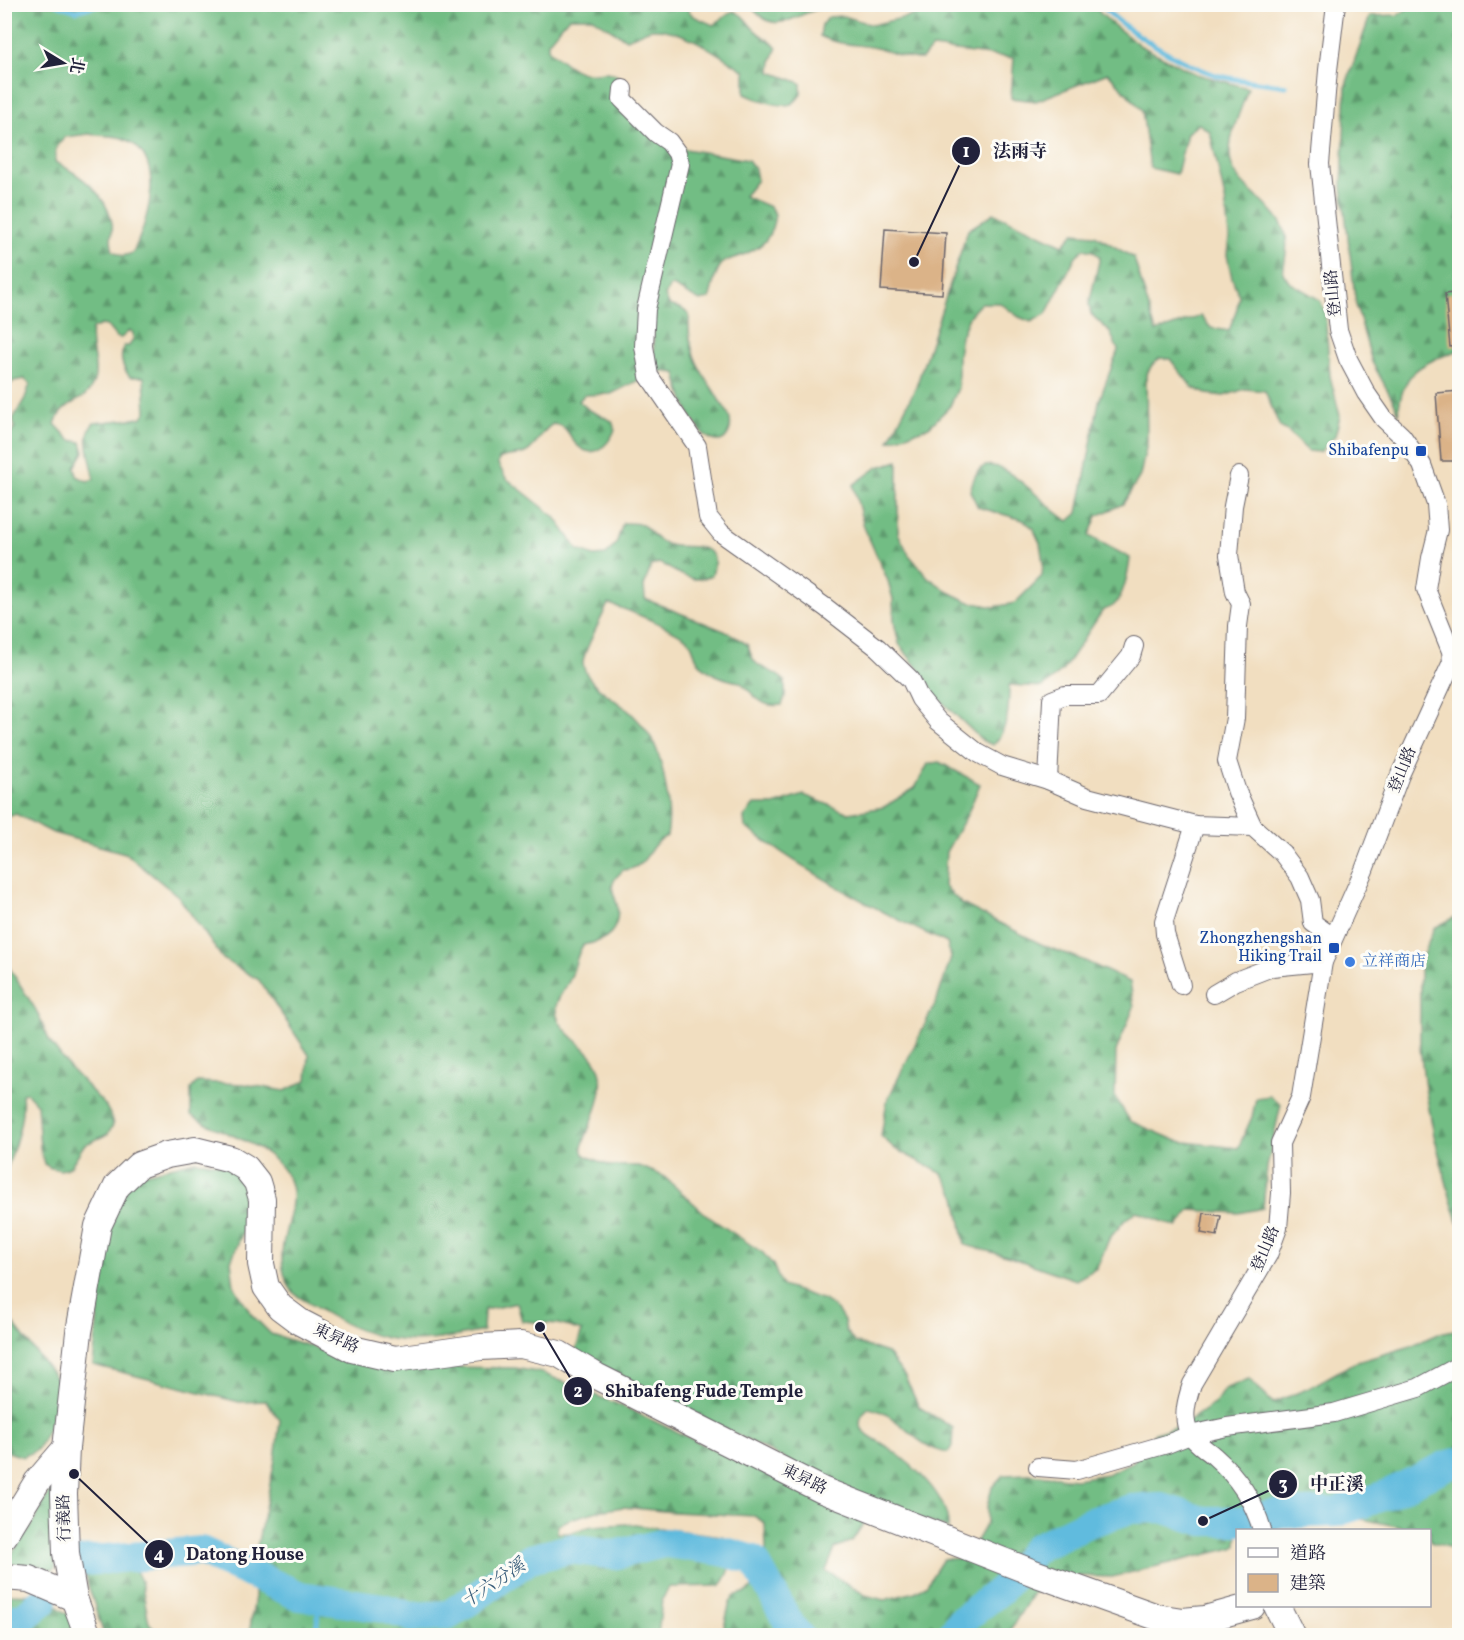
<svg xmlns="http://www.w3.org/2000/svg" width="1464" height="1640" viewBox="0 0 1464 1640" font-family="Vollkorn,'Noto Serif TC',serif">
<style>
.forest{fill:url(#forest-firs);stroke:#4a7060;stroke-width:1.5;fill-rule:evenodd}
.lines{fill:none;stroke-linecap:round;stroke-linejoin:round}
.stream{stroke:#61bbde;stroke-width:5}
.river{stroke:#61bbde;stroke-width:30}
.building{fill:#dbb388}
.street-casing{stroke:#6a646a;stroke-width:20}
.secondary-casing{stroke:#6a646a;stroke-width:28}
.street{stroke:#fff;stroke-width:18}
.secondary{stroke:#fff;stroke-width:26}
.transit-dot{fill:#1a4fb4;stroke:#fdfcf7;stroke-width:2}
.shop-dot{fill:#3f7fe0;stroke:#fdfcf7;stroke-width:2}
.labels{text-anchor:middle;dominant-baseline:central;stroke-width:6;stroke-linejoin:round;paint-order:stroke}
.street-label{font-size:16px;fill:#22223b;stroke:#fdfcf7}
.transit-label{font-size:16px;fill:#164399;stroke:#fdfcf7;text-anchor:end}
.shop-label{font-size:16px;fill:#366cbe;stroke:#fdfcf7;text-anchor:start}
.water-label{font-size:18px;font-style:italic;fill:#3b5f7c;stroke:#fdfcf7}
.leader{fill:none;stroke:#22223b;stroke-width:2}
.callout-dot{fill:#22223b;stroke:#fdfcf7;stroke-width:2}
.mark-label{font-size:18px;text-anchor:middle;font-weight:bold;fill:#fff}
.callout-label{font-size:18px;text-anchor:middle;font-weight:bold;fill:#22223b;stroke:#fdfcf7;stroke-width:6;stroke-linejoin:round;paint-order:stroke}
</style>
<defs>
<pattern id="forest-firs" width="22" height="20" patternUnits="userSpaceOnUse" patternTransform="scale(1.5)"><rect width="22" height="20" fill="#72bd84"/><path d="M5 1l3.5 6h-7zM16 11l3.5 6h-7z" fill="#5d996d"/></pattern>
</defs>
<rect width="100%" height="100%" fill="#fdfcf7"/>
<filter id="ink" filterUnits="userSpaceOnUse"><feTurbulence type="fractalNoise" baseFrequency=".0167" numOctaves="2"/><feDisplacementMap in="SourceGraphic" scale="12" xChannelSelector="R" yChannelSelector="G"/><feConvolveMatrix kernelMatrix="1 2 1 2 8 2 1 2 1" color-interpolation-filters="sRGB"/></filter>
<filter id="wash" filterUnits="userSpaceOnUse"><feTurbulence type="fractalNoise" baseFrequency=".008" numOctaves="4" result="noise"/><feDisplacementMap in="SourceGraphic" scale="24" xChannelSelector="R" yChannelSelector="G"/><feGaussianBlur stdDeviation="1.35" result="paint"/><feColorMatrix in="noise" values="0 0 0 0 0 0 0 0 0 0 0 0 0 0 0 0 0 1.4 0 .05"/><feComposite in="paint" operator="in"/></filter>
<g filter="url(#wash)">
<rect width="100%" height="100%" fill="#f1dec0"/>
<!-- forest -->
<g class="forest">
<path d="M963 4 1096 5 1099 12 1112 24 1141 46 1196 74 1248 88C1242 109 1231 128 1230 150 1227 186 1270 198 1283 227 1290 242 1285 258 1283 273L1289 282 1320 300 1325 312 1330 376 1340 416 1335 436 1320 452 1308 451 1289 432 1280 427 1265 391 1245 389 1224 396 1206 394 1192 387 1170 359 1160 358 1152 365 1146 375 1147 443 1140 476 1123 504 1097 516 1089 536 1130 558C1129 570 1123 599 1113 606 1110 608 1107 609 1103 610L1063 670 1043 687 1009 685C1009 705 1009 730 993 745L983 741 935 695 926 679 899 644 894 622 893 599 888 581 864 527 853 485 878 467 898 461V533L909 555 928 577 949 592 969 602 994 607 1015 603 1042 576 1043 562 1040 543 1033 528 1023 520 978 507 970 491C972 484 974 475 979 470 999 448 1051 514 1069 521L1078 513 1099 401 1118 350 1110 332 1091 314 1089 304 1100 257 1093 251 1084 249 1076 256 1046 314 1031 322 1019 317 1000 303H981L970 315 961 336 958 356V388L950 406 929 427 889 441 916 387 968 230 994 213 1063 245 1074 233 1095 235 1134 258 1156 332 1201 316 1211 328 1229 331 1237 308 1239 296 1232 278 1227 255 1229 237 1225 199 1210 132 1199 124 1187 133 1177 174 1150 168 1142 110 1108 73 1036 101 1011 98 1014 58 932 48 922 59C905 59 892 52 876 48 857 44 837 45 820 36L822 24 829 17 844 16 872 25Z"/>
<path d="M5 5H684L693 16 713 25 733 11C746 15 746 23 756 31 763 38 769 39 777 47L772 60 771 72 801 83V94C798 98 796 102 791 104 780 108 755 99 745 94V71C720 56 683 27 652 29 644 30 635 37 626 39L591 17H569L548 42V49C558 57 568 68 580 72 595 77 605 67 618 76L620 88 636 108 654 116 660 123 664 136 674 147 748 160 755 169 757 180 744 196 770 207 775 214C772 237 765 246 743 255 735 258 728 258 722 264 714 272 713 288 709 299L700 301 673 286 669 287 665 296 669 305 682 309 689 314C688 334 691 355 702 372 707 382 714 390 719 400 723 406 730 413 730 420 732 430 726 445 713 440 693 433 680 392 676 373L659 371 654 362 653 314 639 380 611 394 584 395 579 401 589 410 612 421 615 430C607 448 591 461 575 443 571 438 568 430 563 427 560 425 556 425 553 424 541 430 538 445 527 452 518 457 508 454 499 459L498 464 506 478 555 517 578 550 594 556 606 555 616 544 623 523C656 522 643 534 666 544 680 550 700 542 711 553 717 560 714 567 712 575 693 586 678 572 659 563L651 566 644 586 645 599 729 633 748 645C754 673 767 664 785 681V697L782 705C760 708 755 695 740 682 726 680 708 674 699 662 694 657 694 647 689 641 679 631 622 607 608 604 603 615 582 654 583 663 585 686 619 700 633 715 640 722 648 732 653 741 664 763 672 812 667 836 645 845 651 868 623 870 621 873 615 877 614 881 610 888 615 897 617 904 621 931 607 941 583 945 576 956 575 968 570 979 566 989 556 998 556 1008 555 1035 598 1047 601 1076 604 1101 589 1124 582 1147L584 1155 610 1166H639L663 1176 709 1217 763 1253 773 1265 782 1286 824 1300 837 1310 844 1321 846 1331 854 1342 887 1353 905 1377 919 1407 953 1428 952 1446 948 1453C912 1447 901 1413 868 1408 862 1414 857 1421 862 1429 867 1437 882 1442 889 1448 913 1465 950 1497 948 1529L845 1490 575 1352 582 1331 559 1324 522 1321 517 1303 484 1310 483 1331C453 1337 422 1344 392 1339 362 1334 334 1320 309 1303 304 1300 298 1297 294 1293 286 1284 282 1270 282 1259 280 1231 303 1201 286 1174 265 1140 222 1136 191 1115V1089L197 1082 244 1084 285 1091 307 1080 309 1055 259 980 223 959 178 896 125 853 53 833 16 814 5 818V440L15 428 13 419 25 398 30 384 24 379 14 381 5 389ZM89 134C99 136 112 135 122 138 169 156 148 220 133 253L123 256 113 251C108 237 114 234 112 223 106 193 81 175 55 162L56 148 65 137ZM101 325 107 326 116 337 121 338 130 330 133 333V339L129 346H124C119 358 122 367 130 377H144L146 412 141 418 94 423C80 436 93 462 94 479L87 481 77 476 75 467 84 452 81 442 70 440 55 424C64 398 85 405 93 384 100 366 88 347 92 329Z"/>
<path d="M750 5H856C844 11 830 5 818 9 790 17 774 37 750 5Z"/>
<path d="M1413 5C1429 5 1445 10 1459 5V350C1420 365 1402 369 1398 416L1395 404 1372 362 1356 305 1342 187 1346 85 1370 16 1398 15Z"/>
<path d="M939 762 980 784 967 815 946 852 944 886 962 904 1045 946 1085 961 1130 982 1134 1007 1116 1051 1115 1097 1130 1121 1177 1141 1238 1148 1252 1117 1256 1098 1270 1096 1281 1104 1267 1167 1263 1208 1238 1213 1191 1210 1177 1227 1136 1211 1124 1221 1109 1239 1097 1268 1076 1280 1010 1257 965 1245 956 1197 943 1174 895 1149 881 1136 887 1101 937 1000 951 958 947 943C879 912 806 871 745 827L744 817 754 805H774L804 795 849 813 884 807 915 788 928 764Z"/>
<path d="M1459 915V1224L1451 1200 1434 1135 1425 1088 1420 1047V962L1434 928Z"/>
<path d="M5 961 36 1010 50 1042 68 1066 105 1105 111 1116 113 1125 108 1134 84 1145 70 1167 61 1170 51 1168 44 1164 40 1148 37 1104 27 1093 22 1094C25 1121 13 1150 5 1175Z"/>
<path d="M195 1161 221 1164 240 1176 248 1194V1219L231 1261 234 1286 252 1315 271 1334 370 1365 395 1370 446 1367 515 1368 542 1373 624 1407 865 1521 852 1541 835 1548 826 1571 865 1595 884 1600 915 1592 927 1584 943 1559 966 1558 987 1522V1507L992 1487 1003 1475 1030 1474 1076 1479 1107 1474 1133 1462 1155 1433 1182 1425 1215 1403 1224 1389 1249 1379 1273 1403 1309 1388 1354 1363 1408 1347 1440 1333 1459 1329V1550L1430 1542V1530H1408L1401 1527 1362 1519 1296 1523 1275 1530H1238L1237 1545 1233 1548 1112 1577 1078 1576 1033 1593 1007 1635H722L730 1602 734 1596 747 1592 757 1583 766 1550 765 1523 754 1516 673 1512 623 1507 598 1511 570 1519 558 1525 557 1533H569L592 1526 627 1524 722 1536 731 1541C732 1559 733 1572 720 1586L669 1587 662 1600 658 1635H249L255 1596V1556L275 1460 280 1420 266 1401 239 1402 93 1365 104 1253 121 1193 141 1174Z"/>
<path d="M4 1312 62 1386 50 1425 38 1449 23 1457 5 1451Z"/>
<path d="M51 1488H53L52 1545 56 1567 52 1570 38 1566 5 1563 31 1527Z"/>
<path d="M121 1567 135 1569 141 1581 149 1623 161 1635H104L85 1575 87 1570Z"/>
<path d="M4 1594 41 1595 74 1619 81 1635H5Z"/>
</g>
<g class="lines">
<!-- stream -->
<g class="stream">
<path d="M57 4 76 11 100 4"/>
<path d="M1101 4C1120 29 1186 65 1216 75 1236 81 1264 82 1286 86"/>
<path d="M4 5 21 4"/>
<path d="M316 1636 319 1599"/>
</g>
<!-- river -->
<g class="river">
<path d="M83 1561 201 1551 300 1596 383 1608 412 1617 449 1615 530 1559 570 1549 613 1555 665 1543 721 1551 754 1560 791 1627 799 1636"/>
<path d="M4 1624 25 1616 43 1601"/>
<path d="M951 1636 960 1622 1002 1589 1037 1547 1088 1523 1131 1509 1162 1508 1203 1521H1242L1273 1514 1336 1512 1361 1504 1390 1493 1445 1466 1460 1462"/>
</g>
</g>
<g id="blocks">
<!-- building -->
<g class="building">
<path d="M885 229 946 233 942 294 881 290Z"/>
<path d="M1460 292V346L1450 347 1445 294Z"/>
<path d="M1460 391V461H1441L1436 393Z"/>
<path d="M1204 1213 1221 1216 1217 1236 1201 1233Z"/>
</g>
</g>
</g>
<g filter="url(#ink)">
<use href="#blocks" fill-opacity="0" stroke="#6a646a" stroke-width="1.5"/>
<g class="lines">
<defs>
<g id="street">
<path d="M623 89 622 99 656 133 669 142 677 153 680 164 646 309 644 346 649 376 697 446 708 517 721 533 825 607 878 648 911 680 920 699 938 721 978 753 1002 766 1048 780 1087 797 1195 825 1253 827 1282 853 1300 877 1310 900 1313 923 1333 937"/>
<path d="M1239 476 1233 506 1229 555 1235 592 1241 604 1238 626 1235 718 1227 761 1237 792 1253 827"/>
<path d="M1048 780 1052 700 1065 695H1099L1131 656 1134 646"/>
<path d="M1181 985 1165 934 1164 921 1195 825"/>
<path d="M1214 994 1236 981 1272 967 1323 962"/>
<path d="M1038 1467 1077 1470 1167 1444 1190 1435 1227 1427 1334 1413 1418 1388 1457 1367 1460 1363"/>
<path d="M1262 1530C1254 1501 1237 1476 1214 1456 1207 1450 1194 1442 1190 1434 1181 1419 1187 1399 1192 1384L1268 1255 1278 1228 1281 1193 1280 1143 1301 1097 1323 962 1364 870 1400 775 1452 662 1451 651 1426 589 1431 558 1438 530 1436 504 1422 465 1402 436 1384 419 1366 393 1348 359 1338 330 1320 164 1328 70 1336 4"/>
</g>
<g id="secondary">
<path d="M4 1536 37 1482 66 1448"/>
<path d="M4 1577 29 1579 74 1598"/>
<path d="M1277 1606 1292 1636"/>
<path d="M88 1636 74 1598 71 1581 66 1553 64 1494 66 1448 79 1332 98 1226 117 1186 139 1165 167 1155 195 1150 231 1159 246 1168 257 1182 262 1199 261 1264 266 1287 280 1307 300 1322 352 1349 395 1359 481 1347 521 1345 559 1354 596 1376 822 1490 1034 1573 1157 1617 1182 1621 1205 1619 1252 1606"/>
</g>
</defs>
<!-- street casing -->
<use href="#street" class="street-casing"/>
<!-- secondary casing -->
<use href="#secondary" class="secondary-casing"/>
<!-- street -->
<use href="#street" class="street"/>
<!-- secondary -->
<use href="#secondary" class="secondary"/>
</g>
</g>
<!-- markers -->
<g class="transit-dot">
<rect x="1415" y="445" width="12" height="12" rx="3"/>
<rect x="1328" y="942" width="12" height="12" rx="3"/>
</g>
<circle class="shop-dot" cx="1350" cy="962" r="6"/>
<g class="labels">
<!-- street labels -->
<g class="street-label">
<text transform="translate(1334 293) rotate(-96)">登山路</text>
<text transform="translate(1403 770) rotate(-68)">登山路</text>
<text transform="translate(1266 1249) rotate(-67)">登山路</text>
<text transform="translate(336 1339) rotate(25)">東昇路</text>
<text transform="translate(804 1480) rotate(26)">東昇路</text>
<text transform="translate(65 1518) rotate(-92)">行義路</text>
</g>
<!-- transit labels -->
<g class="transit-label">
<text x="1409" y="451">Shibafenpu</text>
<text x="1322" y="939">Zhongzhengshan<tspan x="1322" dy="18">Hiking Trail</tspan></text>
</g>
<!-- shop labels -->
<g class="shop-label">
<text x="1362" y="962">立祥商店</text>
</g>
<!-- water labels -->
<g class="water-label">
<text transform="translate(494 1584) rotate(-34)">十六分溪</text>
</g>
</g>
<!-- callouts -->
<path class="leader" d="M914 262L966 151M540 1327L578 1391M1203 1521L1283 1484M74 1474L159 1554"/>
<g class="callout-dot">
<circle cx="914" cy="262" r="6"/>
<circle cx="540" cy="1327" r="6"/>
<circle cx="1203" cy="1521" r="6"/>
<circle cx="74" cy="1474" r="6"/>
<circle cx="966" cy="151" r="15"/>
<circle cx="578" cy="1391" r="15"/>
<circle cx="1283" cy="1484" r="15"/>
<circle cx="159" cy="1554" r="15"/>
</g>
<g class="mark-label">
<text x="966" y="157">1</text>
<text x="578" y="1397">2</text>
<text x="1283" y="1490">3</text>
<text x="159" y="1560">4</text>
</g>
<g class="callout-label">
<text x="1020" y="157">法雨寺</text>
<text x="704" y="1397">Shibafeng Fude Temple</text>
<text x="1337" y="1490">中正溪</text>
<text x="245" y="1560">Datong House</text>
</g>
<!-- margin -->
<rect width="1464" height="1640" fill="none" stroke="#fdfcf7" stroke-width="24"/>
<!-- legend -->
<rect x="1236" y="1529" width="195" height="78" fill="#fdfcf7" stroke="#a5a5ac" stroke-width="1.5"/>
<rect x="1248" y="1548" width="30" height="9" fill="#ffffff" stroke="#a5a5ac" stroke-width="1.5"/>
<text x="1290" y="1559" font-size="18" fill="#22223b">道路</text>
<rect x="1248" y="1574" width="30" height="18" fill="#dbb388" stroke="#a5a5ac" stroke-width="1.5"/>
<text x="1290" y="1589" font-size="18" fill="#22223b">建築</text>
<!-- north arrow -->
<g transform="translate(63 63) rotate(101)" stroke="#fdfcf7" stroke-width="4.5" paint-order="stroke">
<path d="M0-4.5L10 22L0 15L-10 22Z" fill="#22223b"/>
<text y="-9" font-size="16" font-weight="bold" text-anchor="middle" fill="#22223b">北</text>
</g>
</svg>
